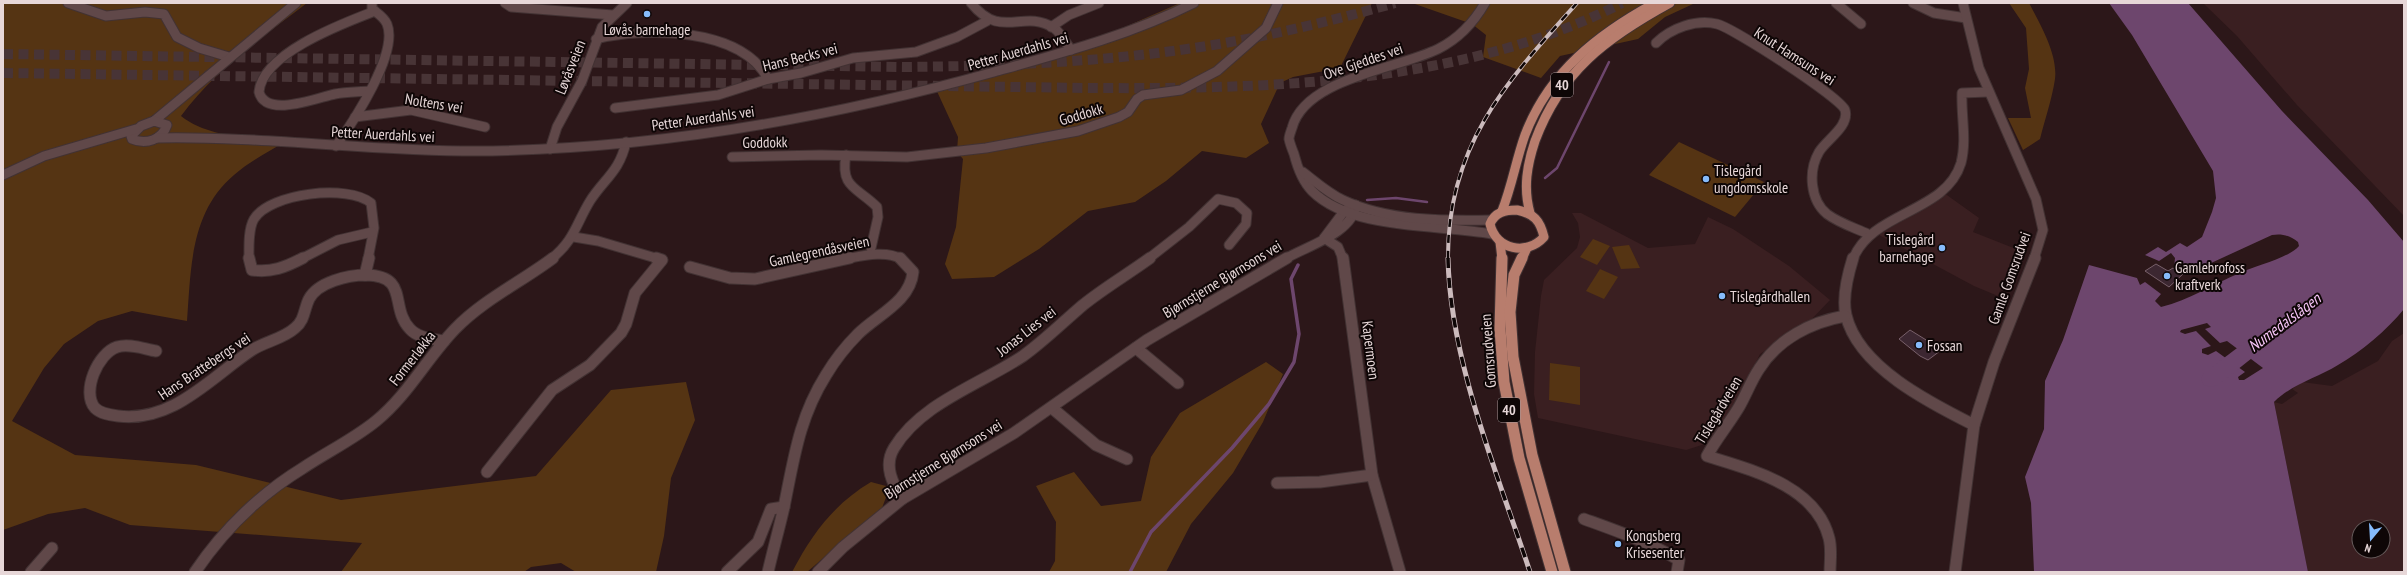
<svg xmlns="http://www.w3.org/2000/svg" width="2407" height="575" viewBox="0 0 2407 575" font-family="'PT Sans Narrow',sans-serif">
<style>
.built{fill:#3a1f21;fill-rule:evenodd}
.green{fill:#553413}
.water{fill:#6d466d;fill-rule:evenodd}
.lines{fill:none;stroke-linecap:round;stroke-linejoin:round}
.stream-far1{stroke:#6d466d;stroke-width:2.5}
.stream{stroke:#6d466d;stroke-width:3.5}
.river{fill:#6d466d;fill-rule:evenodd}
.building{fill:#3c2731;stroke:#78606a}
.highway-tunnel{stroke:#483436;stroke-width:10;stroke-dasharray:10 5.5;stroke-linecap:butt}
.street-far1-casing{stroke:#423233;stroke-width:11}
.street-casing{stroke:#423233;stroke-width:13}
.secondary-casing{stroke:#423233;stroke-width:11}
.primary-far1-casing{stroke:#423233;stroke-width:11}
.primary-casing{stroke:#423233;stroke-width:13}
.street-far1{stroke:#604849;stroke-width:9}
.street{stroke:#604849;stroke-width:11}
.secondary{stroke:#604849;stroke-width:9}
.primary-far1{stroke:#b87d6d;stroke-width:9}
.primary{stroke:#b87d6d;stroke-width:11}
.rail-far1-casing{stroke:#ccbbbd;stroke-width:4}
.rail-casing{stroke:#ccbbbd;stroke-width:5}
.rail-far1{stroke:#0e0606;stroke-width:2.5;stroke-dasharray:8;stroke-linecap:butt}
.rail{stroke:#0e0606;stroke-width:3.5;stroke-dasharray:10;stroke-linecap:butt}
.poi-dot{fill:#86bbfb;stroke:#0e0606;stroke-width:1.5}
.labels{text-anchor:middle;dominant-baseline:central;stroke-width:4;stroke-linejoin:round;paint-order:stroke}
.shield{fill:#0e0606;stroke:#a69899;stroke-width:1}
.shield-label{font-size:14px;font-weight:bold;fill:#e7d7d8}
.poi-label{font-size:15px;fill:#e7d7d8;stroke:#0e0606;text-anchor:start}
.street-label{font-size:15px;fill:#e7d7d8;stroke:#0e0606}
.water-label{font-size:16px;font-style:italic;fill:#f8c6f9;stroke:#0e0606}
</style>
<rect width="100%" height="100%" fill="#2c1719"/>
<!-- built -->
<g class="built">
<path d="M2203 3H2404V216L2297 105 2237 36Z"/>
<path d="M1944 193 1979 218 1973 232 2016 249 1998 296 1974 286 1879 235Z"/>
<path d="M1572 213H1581L1648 248 1695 244 1708 217 1733 229 1789 266 1830 300 1808 323 1760 354 1737 402 1708 443 1686 450 1538 418 1534 394 1535 352 1541 296 1544 280 1577 248 1580 237 1578 223Z"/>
<path d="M2404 333V572H2308L2274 402 2282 404 2298 393 2292 389 2302 382 2332 386 2378 361 2392 341ZM2359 527H2383V551H2359Z"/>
</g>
<!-- green -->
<g class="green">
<path d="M3 3H307C261 38 215 70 181 116 210 139 253 137 288 140 270 151 250 161 234 175 190 212 191 269 187 321L132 311 98 321 64 344 44 368 12 421 75 455 196 465 341 500 536 476 611 390 686 382 695 420 671 478 664 536 656 572H576L561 563 531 567 524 572H341L362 543 130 525 85 508 48 514 3 530Z"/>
<path d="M1180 3H1372L1340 68 1293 77 1280 83 1261 124 1269 143 1246 158 1202 151 1166 181 1135 202 1088 211 1039 249 994 277 952 279 945 264 956 227 963 159 957 152 958 137 935 87 1035 59 1125 27Z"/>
<path d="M1412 3H1690L1693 4 1665 17 1638 39 1560 56 1541 78 1483 57 1486 35 1472 24Z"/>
<path d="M2009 3H2029C2040 24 2058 54 2055 79 2052 99 2045 119 2040 139L2023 150 2008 118H2031L2025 88 2029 69 2026 28Z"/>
<path d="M1679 142 1764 182 1735 217 1649 175Z"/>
<path d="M1593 239 1610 246 1597 265 1580 257Z"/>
<path d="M1629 245 1640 268 1621 269 1612 247Z"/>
<path d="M1600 269 1618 277 1604 299 1586 291Z"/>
<path d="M1266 362 1283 374 1263 422 1233 473 1191 524 1166 572H1049L1055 561 1056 522 1036 486 1074 472 1101 506 1141 501 1151 457 1180 413Z"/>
<path d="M1550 363 1580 367V405L1549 400Z"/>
<path d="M871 482 886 486 888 492 882 508 807 572H792C812 534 834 504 871 482Z"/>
</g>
<!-- water -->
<path class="water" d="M2109 3H2188L2282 111 2368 200 2404 242V309C2386 331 2362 351 2338 365 2317 378 2292 384 2274 402L2308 572H2034L2031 503 2025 477 2044 429 2045 381 2063 340 2089 265 2137 278 2140 285 2145 282 2161 294 2155 301 2161 307C2190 300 2213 284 2240 273 2255 266 2289 258 2299 246L2298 242C2290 236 2282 233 2272 235L2185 275 2174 268 2175 258 2171 253 2159 261 2145 255 2158 247 2166 252 2180 243 2187 247 2202 237 2212 212 2216 198 2213 171 2132 35ZM2207 323 2211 327 2205 329 2220 343 2227 341 2263 368 2244 380H2239L2238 377 2245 372 2216 351 2208 355 2202 353V349L2211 346 2196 331 2185 334 2180 332 2181 330Z"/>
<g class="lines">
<!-- stream-far1 -->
<g class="stream-far1">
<path d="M1545 178 1557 168 1609 62"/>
<path d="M1367 200 1396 198 1427 202"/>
</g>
<!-- stream -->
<path class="stream" d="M1130 572 1151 532 1232 448 1269 404 1294 362 1299 334 1291 279 1298 265"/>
<!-- river -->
<path class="river" d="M2264 330 2271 333 2274 338 2271 343 2218 385 2211 387 2204 385 2201 379 2204 373 2257 333Z"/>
</g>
<!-- building -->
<g class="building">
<path d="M2156 264 2168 271 2173 268 2183 274 2169 287 2145 271Z"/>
<path d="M1910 330 1931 343 1940 351 1928 360 1920 356 1899 339Z"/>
</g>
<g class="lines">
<!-- highway-tunnel -->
<g class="highway-tunnel">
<path d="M3 54 903 67C1007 66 1110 62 1213 45 1274 35 1335 20 1395 3"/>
<path d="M3 73 1088 88C1265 89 1460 86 1622 3"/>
</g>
<defs>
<g id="street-far1">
<path d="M68 3 106 16 145 12 164 14 177 37 199 48 229 57"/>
<path d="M505 3 511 7 613 15"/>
<path d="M971 3C1002 41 1022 8 1054 28 1061 33 1066 43 1071 50"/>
<path d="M1836 3 1861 24"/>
<path d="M1913 3 1934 13 1966 18"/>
<path d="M1963 3 1979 68 2036 199 2043 230 2034 259"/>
<path d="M1051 27 1069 15 1099 3"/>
<path d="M596 39C645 27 741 27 768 79"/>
<path d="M1656 43C1671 28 1696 19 1717 24 1733 28 1840 97 1845 110 1850 126 1826 140 1819 152 1808 171 1810 200 1827 214 1839 223 1855 228 1868 234"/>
<path d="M369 91C358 92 346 92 335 94 319 97 266 119 259 92 262 53 344 23 375 11"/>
<path d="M615 108 718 95 768 79 801 73 853 58 916 52 957 37 987 21"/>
<path d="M355 117 411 110 485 127"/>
<path d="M336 146C353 122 399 53 387 24 384 17 377 13 372 9V3"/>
<path d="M550 149 557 127 582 81 602 27 627 3"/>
<path d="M846 155C840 188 857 187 877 207L878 217 871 248"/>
<path d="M732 157 821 155 907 157 986 148 1078 131 1119 117 1128 112 1137 99 1143 95 1181 90 1217 71 1266 28 1278 3"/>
<path d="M574 237 598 241 659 259"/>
<path d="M1324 238 1338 247 1343 259"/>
<path d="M249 259C249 248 248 229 254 219 270 193 348 184 371 203L374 228 368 259"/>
<path d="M301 259 338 240 372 232"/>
<path d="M551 259C574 241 576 224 590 201 604 179 620 171 626 142"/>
<path d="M845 259C862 256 886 250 901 259"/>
<path d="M1148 259 1189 227 1218 199 1236 203 1247 213 1246 224 1229 245"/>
<path d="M1285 259C1307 246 1353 233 1356 205L1345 210 1324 238"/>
<path d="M1853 259C1872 211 1946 213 1961 163 1967 140 1961 116 1962 93L1988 92"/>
</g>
<g id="street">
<path d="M249 258 252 270C271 273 286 267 303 258"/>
<path d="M1343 258 1372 475 1400 572"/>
<path d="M1853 258C1848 274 1842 298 1846 315 1858 367 1930 403 1974 425"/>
<path d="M690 267 730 278 755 279 850 258"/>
<path d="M365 275 369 258"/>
<path d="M1136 348 1178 383"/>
<path d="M156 351C144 349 129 343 117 347 98 353 81 392 95 408 101 414 111 415 118 416 173 423 211 377 252 350 266 341 283 339 295 328 305 320 304 309 309 299 318 282 348 275 366 275 410 276 389 307 410 329 418 338 433 339 444 341"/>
<path d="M1052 408 1096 445 1127 459"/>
<path d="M487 472 552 390 590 365 621 333 626 324 635 293 662 260 656 258"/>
<path d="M1277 483 1320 482 1372 475"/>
<path d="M902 499C893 484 883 466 894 448 921 403 981 384 1023 356 1044 341 1063 322 1083 305 1104 288 1128 274 1150 258"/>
<path d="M1584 519C1617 531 1649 542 1679 560L1677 572"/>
<path d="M31 572 52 548"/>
<path d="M195 572C224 529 259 495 303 468 327 452 354 439 376 421 408 395 427 358 455 329 483 300 521 282 553 258"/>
<path d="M727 572 758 542 771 509 784 507"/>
<path d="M768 572C773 550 779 529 784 507 794 458 799 418 826 375 835 360 846 346 858 334 877 315 910 302 913 272L900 258"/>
<path d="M818 572 843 547 902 499 1014 433 1147 340 1287 258"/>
<path d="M1830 572C1830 561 1832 549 1829 538 1816 486 1752 470 1707 456 1716 439 1729 424 1739 407 1746 395 1751 381 1759 369 1778 339 1811 322 1845 316"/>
<path d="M1955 572 1974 425 1994 362 2035 258"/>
</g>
<g id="secondary">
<path d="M1485 3C1474 22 1458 39 1438 49 1398 69 1305 78 1292 128 1291 131 1289 136 1289 139 1290 144 1292 149 1294 154 1297 166 1303 182 1312 191 1352 231 1440 224 1492 234"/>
<path d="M154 121 296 3"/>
<path d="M154 121 167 125C162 140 146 145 132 139L131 136 141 126Z"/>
<path d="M157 138C263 136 369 151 475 151 651 150 825 119 994 72 1062 53 1130 35 1194 3"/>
<path d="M1303 172C1316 182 1328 193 1343 200 1388 221 1443 221 1491 220"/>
<path d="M3 175 44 156 136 129"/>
</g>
<g id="primary-far1">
<path d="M1517 210C1534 214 1540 220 1544 237 1527 256 1496 250 1490 224 1495 212 1505 210 1517 210Z"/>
<path d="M1502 211C1512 186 1516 160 1525 135 1549 72 1598 34 1655 3"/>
<path d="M1530 213C1523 188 1527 165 1535 141 1561 71 1606 38 1670 3"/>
<path d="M1500 242 1502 259"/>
<path d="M1522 259 1527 248"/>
</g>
<g id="primary">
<path d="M1502 258 1500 329 1504 382 1519 458 1552 572"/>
<path d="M1522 258 1514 275 1510 312 1513 357 1532 455 1565 572"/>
</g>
</defs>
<!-- street-far1 casing -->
<use href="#street-far1" class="street-far1-casing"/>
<!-- street casing -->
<use href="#street" class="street-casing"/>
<!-- secondary casing -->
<use href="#secondary" class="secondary-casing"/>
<!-- primary-far1 casing -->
<use href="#primary-far1" class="primary-far1-casing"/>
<!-- primary casing -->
<use href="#primary" class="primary-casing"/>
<!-- street-far1 -->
<use href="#street-far1" class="street-far1"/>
<!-- street -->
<use href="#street" class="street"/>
<!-- secondary -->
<use href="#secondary" class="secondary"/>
<!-- primary-far1 -->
<use href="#primary-far1" class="primary-far1"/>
<!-- primary -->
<use href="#primary" class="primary"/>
<defs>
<path id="rail-far1" d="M1448 259C1447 146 1506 82 1577 3"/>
<path id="rail" d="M1448 258C1450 361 1498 475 1530 572"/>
</defs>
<!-- rail-far1 casing -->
<use href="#rail-far1" class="rail-far1-casing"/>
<!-- rail casing -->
<use href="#rail" class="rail-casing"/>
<!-- rail-far1 -->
<use href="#rail-far1" class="rail-far1"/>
<!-- rail -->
<use href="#rail" class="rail"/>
</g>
<!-- markers -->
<g class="poi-dot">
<circle cx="647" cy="14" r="4"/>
<circle cx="1706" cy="179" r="4"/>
<circle cx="1942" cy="248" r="4"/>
<circle cx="2167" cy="276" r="4"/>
<circle cx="1722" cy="296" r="4"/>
<circle cx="1919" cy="345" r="4"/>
<circle cx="1618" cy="544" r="4"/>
</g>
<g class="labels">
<!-- shield labels -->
<g class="shield">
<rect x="1551" y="73" width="22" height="24" rx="3"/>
<rect x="1498" y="398" width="22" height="24" rx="3"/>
</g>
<g class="shield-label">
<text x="1562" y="85">40</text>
<text x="1509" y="410">40</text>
</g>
<!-- poi labels -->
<g class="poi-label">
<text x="647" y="29" text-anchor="middle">Løvås barnehage</text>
<text x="1714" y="170">Tislegård<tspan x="1714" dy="17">ungdomsskole</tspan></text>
<text x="1934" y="239" text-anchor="end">Tislegård<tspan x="1934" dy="17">barnehage</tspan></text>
<text x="2175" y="267">Gamlebrofoss<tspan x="2175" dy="17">kraftverk</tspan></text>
<text x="1730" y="296">Tislegårdhallen</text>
<text x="1927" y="345">Fossan</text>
<text x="1626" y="535">Kongsberg<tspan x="1626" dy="17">Krisesenter</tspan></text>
</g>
<!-- street labels -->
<g class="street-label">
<text transform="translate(1018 51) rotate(-16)">Petter Auerdahls vei</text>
<text transform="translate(1795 56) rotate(33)">Knut Hamsuns vei</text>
<text transform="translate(800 57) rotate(-14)">Hans Becks vei</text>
<text transform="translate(1363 61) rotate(-19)">Ove Gjeddes vei</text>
<text transform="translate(570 67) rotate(-68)">Løvåsveien</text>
<text transform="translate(434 103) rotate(9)">Noltens vei</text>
<text transform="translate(1081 114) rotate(-16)">Goddokk</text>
<text transform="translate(703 118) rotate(-8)">Petter Auerdahls vei</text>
<text transform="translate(383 134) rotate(3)">Petter Auerdahls vei</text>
<text transform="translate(765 142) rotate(-1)">Goddokk</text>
<text transform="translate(819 251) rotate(-12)">Gamlegrendåsveien</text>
<text transform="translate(2009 278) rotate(-70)">Gamle Gomsrudvei</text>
<text transform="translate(1222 279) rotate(-31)">Bjørnstjerne Bjørnsons vei</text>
<text transform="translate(1026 331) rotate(-38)">Jonas Lies vei</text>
<text transform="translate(1371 350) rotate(83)">Kapermoen</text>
<text transform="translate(1488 351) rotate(-94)">Gomsrudveien</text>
<text transform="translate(412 358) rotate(-52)">Formerløkka</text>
<text transform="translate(204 366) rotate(-34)">Hans Brattebergs vei</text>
<text transform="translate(1718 410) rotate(-59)">Tislegårdveien</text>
<text transform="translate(943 459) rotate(-32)">Bjørnstjerne Bjørnsons vei</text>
</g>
<!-- water labels -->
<g class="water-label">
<text transform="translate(2284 322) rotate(-37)">Numedalslågen</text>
</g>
</g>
<!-- border -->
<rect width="2407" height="575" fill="none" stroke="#e7d7d8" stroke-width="8"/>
<!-- north arrow -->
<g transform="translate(2371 539) rotate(198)"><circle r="19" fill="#0e0606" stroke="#655a5a"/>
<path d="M0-3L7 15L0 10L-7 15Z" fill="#86bbfb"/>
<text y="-6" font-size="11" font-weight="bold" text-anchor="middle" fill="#e7d7d8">N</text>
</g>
</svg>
